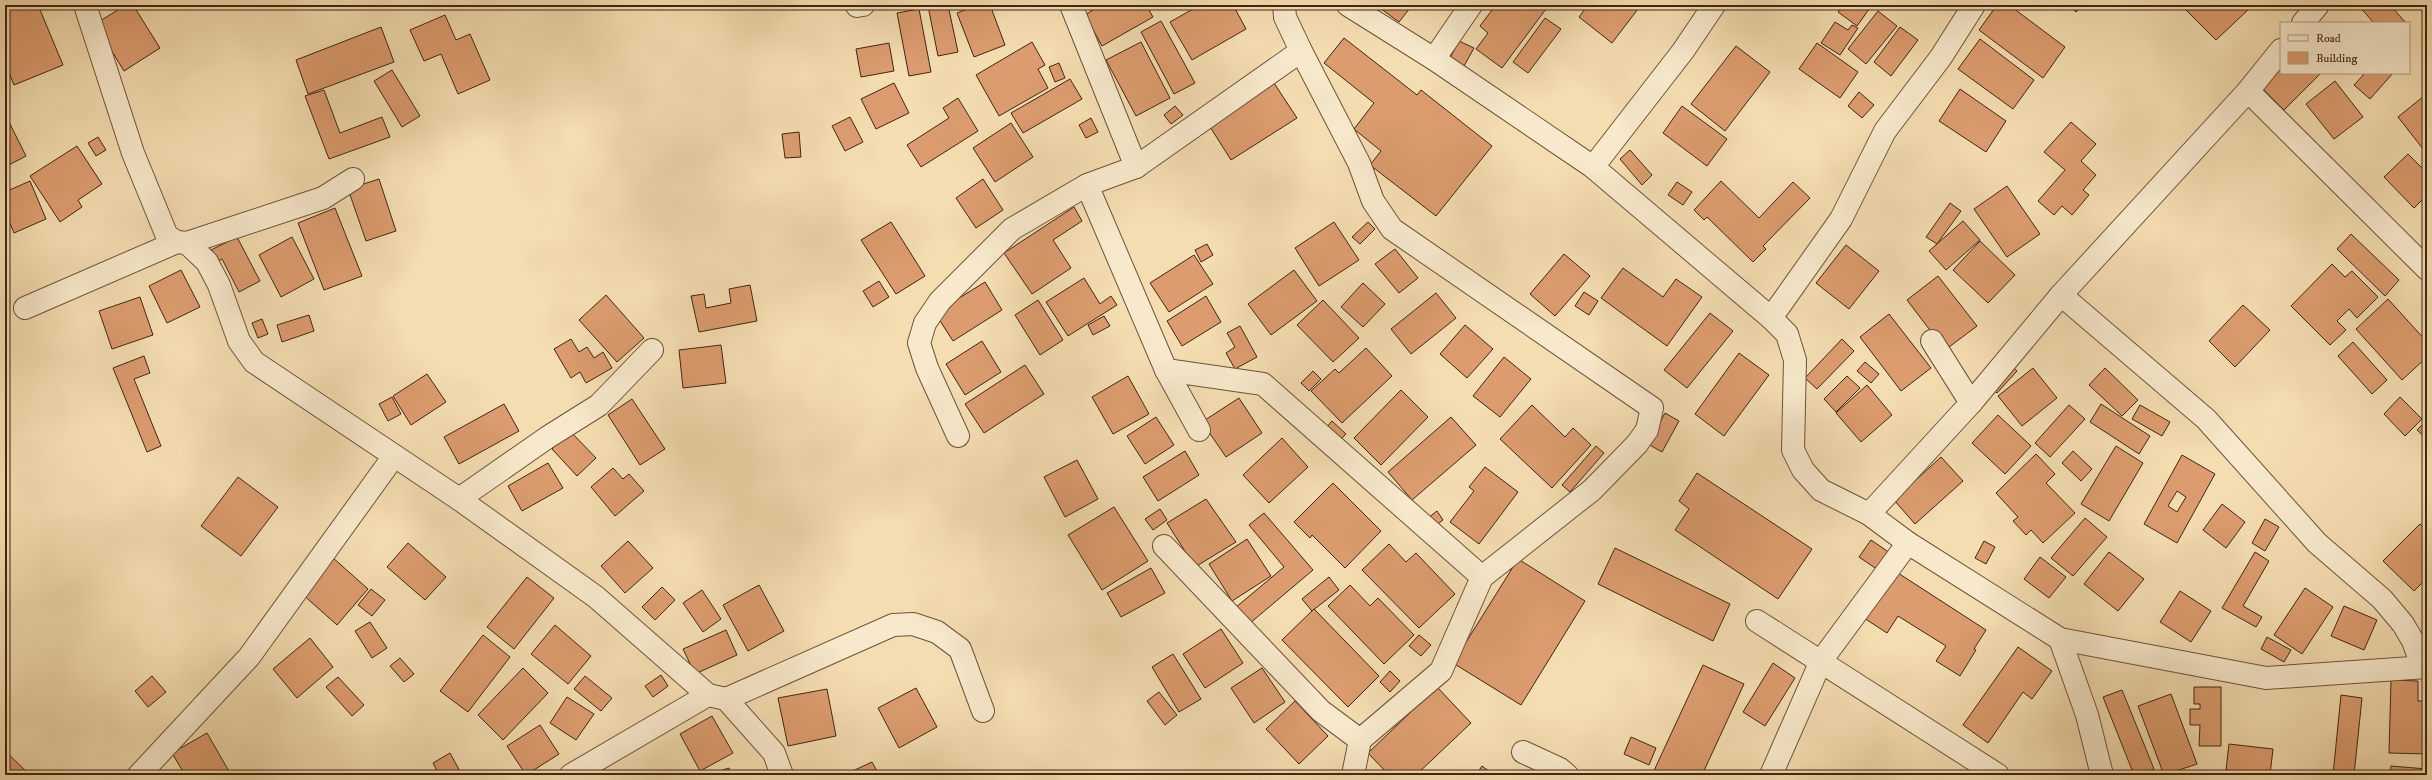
<svg xmlns="http://www.w3.org/2000/svg" width="2432" height="780" viewBox="0 0 2432 780" font-family="'IM FELL DW Pica',serif">
<style>
.building{fill:#dc9c6f;stroke:#412512;fill-rule:evenodd}
.lines{fill:none;stroke-linecap:round;stroke-linejoin:round}
.street-casing{stroke:#6e533a;stroke-width:24}
.street{stroke:#f8e9cc;stroke-width:22}
</style>
<rect width="100%" height="100%" fill="#f4ddb1"/>
<filter id="stains"><feTurbulence type="fractalNoise" baseFrequency=".005" numOctaves="4"/><feColorMatrix values="0 0 0 0 .2 0 0 0 0 .09 0 0 0 0 .02 0 0 0 .5 -.17"/></filter>
<radialGradient id="worn" r=".72"><stop offset=".6" stop-color="#630" stop-opacity="0"/><stop offset="1" stop-color="#630" stop-opacity=".3"/></radialGradient>
<!-- building -->
<g class="building">
<path d="M21 5H38L63 65 14 85 5 63V11Z"/>
<path d="M126 5H133L160 48 124 71 95 24Z"/>
<path d="M948 5 958 52 938 56 928 6Z"/>
<path d="M977 5H990L1005 45 974 57 957 13Z"/>
<path d="M1101 5H1146L1153 17 1102 46 1085 15Z"/>
<path d="M1200 5H1233L1246 29 1192 60 1170 22Z"/>
<path d="M1376 5H1406L1410 8 1399 22Z"/>
<path d="M1486 5H1540L1546 9 1502 68 1476 49 1488 33 1480 26 1492 10Z"/>
<path d="M1588 5H1641L1612 43 1579 17Z"/>
<path d="M1843 5H1872L1857 26 1838 12Z"/>
<path d="M1997 5H2009L2065 47 2043 78 1979 30Z"/>
<path d="M2068 5H2082L2076 12Z"/>
<path d="M2179 5H2189L2184 10Z"/>
<path d="M2191 5H2247L2250 8 2216 40 2186 10Z"/>
<path d="M2358 5H2390L2406 23H2374Z"/>
<path d="M919 9 931 72 909 76 897 13Z"/>
<path d="M1878 11 1897 26 1866 64 1848 49Z"/>
<path d="M445 15 456 40 470 34 490 80 458 94 441 54 424 61 410 30Z"/>
<path d="M1545 18 1561 29 1528 73 1513 62Z"/>
<path d="M1161 21 1195 83 1174 94 1141 32Z"/>
<path d="M1835 22 1848 30 1852 25 1858 28 1840 55 1821 43Z"/>
<path d="M381 27 394 62 308 94 296 60Z"/>
<path d="M1900 27 1918 40 1891 76 1874 62Z"/>
<path d="M1344 38 1417 95 1421 90 1492 146 1436 216 1370 165 1381 151 1354 129 1374 103 1324 63Z"/>
<path d="M1980 39 2034 80 2013 109 1958 69Z"/>
<path d="M1459 41 1474 48 1464 66 1450 58Z"/>
<path d="M1032 42 1045 65 1038 69 1048 88 999 116 976 75Z"/>
<path d="M1141 42 1170 98 1136 116 1106 60Z"/>
<path d="M889 43 894 71 861 77 856 49Z"/>
<path d="M1817 43 1858 72 1840 98 1799 69Z"/>
<path d="M1736 46 1770 72 1725 131 1691 104Z"/>
<path d="M1059 63 1065 78 1055 82 1049 67Z"/>
<path d="M2281 65V73H2321L2284 110 2260 86Z"/>
<path d="M392 70 420 116 402 127 374 81Z"/>
<path d="M2365 73H2393L2370 99 2354 85Z"/>
<path d="M1070 79 1082 99 1023 133 1011 113Z"/>
<path d="M1272 80 1297 118 1231 160 1207 122Z"/>
<path d="M2335 81 2363 117 2334 139 2306 104Z"/>
<path d="M894 83 909 113 876 129 861 99Z"/>
<path d="M1960 89 2006 121 1986 152 1939 121Z"/>
<path d="M324 90 340 133 382 117 390 137 329 159 305 96Z"/>
<path d="M1859 92 1874 105 1862 118 1848 106Z"/>
<path d="M2424 96 2427 100V154L2398 117Z"/>
<path d="M958 98 978 131 921 167 907 145 949 118 943 108Z"/>
<path d="M1175 106 1183 115 1171 124 1164 115Z"/>
<path d="M1682 106 1727 139 1707 166 1663 133Z"/>
<path d="M850 117 863 142 845 151 832 126Z"/>
<path d="M1091 118 1098 132 1086 138 1079 125Z"/>
<path d="M9 122 26 156 5 167V124Z"/>
<path d="M2071 122 2096 144 2081 161 2096 175 2083 190 2089 195 2072 215 2062 206 2054 215 2038 201 2065 170 2044 152Z"/>
<path d="M1011 123 1033 157 995 182 973 148Z"/>
<path d="M799 132 801 157 785 158 782 134Z"/>
<path d="M98 137 106 150 96 156 88 143Z"/>
<path d="M77 146 102 184 78 200 82 207 60 222 30 176Z"/>
<path d="M1630 150 1652 175 1642 185 1620 159Z"/>
<path d="M2408 154 2427 173V195L2414 208 2384 177Z"/>
<path d="M379 179 396 231 366 241 348 189Z"/>
<path d="M983 179 1003 210 976 228 956 198Z"/>
<path d="M30 181 46 219 14 233 5 211V192Z"/>
<path d="M1721 181 1759 218 1793 182 1810 198 1763 246 1766 249 1753 262 1707 217 1704 220 1694 210Z"/>
<path d="M1677 182 1692 192 1683 205 1668 195Z"/>
<path d="M2007 186 2040 234 2007 257 1974 209Z"/>
<path d="M1950 203 1961 211 1937 244 1926 237Z"/>
<path d="M1074 207 1082 221 1053 240 1071 268 1032 294 1004 253Z"/>
<path d="M335 208 362 276 324 290 298 223Z"/>
<path d="M1963 221 1980 240 1946 270 1929 251Z"/>
<path d="M891 222 925 276 896 294 861 240Z"/>
<path d="M1334 222 1359 260 1319 286 1295 248Z"/>
<path d="M1368 222 1375 229 1360 244 1352 237Z"/>
<path d="M2351 234 2399 280 2385 296 2337 249Z"/>
<path d="M237 237 260 281 239 292 222 259 209 266 203 254Z"/>
<path d="M292 237 314 279 281 297 259 255Z"/>
<path d="M1980 241 2015 275 1988 303 1953 270Z"/>
<path d="M1207 244 1213 255 1201 262 1195 250Z"/>
<path d="M1846 245 1879 271 1849 309 1816 283Z"/>
<path d="M1395 249 1418 278 1399 293 1375 264Z"/>
<path d="M1564 254 1590 276 1555 316 1530 294Z"/>
<path d="M1194 255 1213 284 1169 312 1150 283Z"/>
<path d="M2332 264 2345 277 2352 271 2378 297 2357 318 2349 309 2337 321 2346 330 2330 345 2291 306Z"/>
<path d="M1623 268 1663 297 1676 279 1702 297 1667 346 1601 298Z"/>
<path d="M181 270 200 307 167 323 149 286Z"/>
<path d="M1294 270 1317 301 1271 335 1248 304Z"/>
<path d="M1938 276 1977 326 1945 350 1907 300Z"/>
<path d="M1084 278 1100 304 1111 296 1117 305 1068 336 1046 302Z"/>
<path d="M879 281 889 297 873 307 863 291Z"/>
<path d="M985 282 1002 310 953 341 935 313Z"/>
<path d="M1363 283 1385 304 1363 327 1341 307Z"/>
<path d="M750 285 757 321 699 332 691 296 704 294 706 308 731 303 729 289Z"/>
<path d="M1584 292 1598 301 1589 315 1575 306Z"/>
<path d="M1436 293 1456 318 1411 354 1391 329Z"/>
<path d="M606 295 644 338 617 362 579 320Z"/>
<path d="M1206 296 1221 322 1182 346 1167 321Z"/>
<path d="M140 297 153 335 112 349 99 311Z"/>
<path d="M2388 299 2427 342V357L2402 380 2356 329Z"/>
<path d="M1038 300 1063 340 1040 355 1015 315Z"/>
<path d="M1323 300 1359 338 1333 362 1297 325Z"/>
<path d="M2243 305 2270 330 2235 367 2209 341Z"/>
<path d="M1710 313 1733 331 1687 388 1664 370Z"/>
<path d="M1889 314 1931 368 1901 391 1860 337Z"/>
<path d="M309 315 314 331 282 342 277 325Z"/>
<path d="M1104 316 1110 326 1093 335 1088 325Z"/>
<path d="M262 319 268 334 258 338 252 323Z"/>
<path d="M1465 325 1493 349 1467 378 1440 354Z"/>
<path d="M1240 326 1257 357 1235 369 1226 353 1235 347 1227 333Z"/>
<path d="M571 339 579 352 587 347 594 358 603 352 612 368 586 383 580 372 571 378 554 349Z"/>
<path d="M1842 339 1854 351 1817 389 1805 378Z"/>
<path d="M982 341 1001 372 965 395 946 364Z"/>
<path d="M2353 342 2387 380 2372 394 2338 356Z"/>
<path d="M721 345 726 383 683 388 679 350Z"/>
<path d="M1366 348 1392 376 1342 423 1311 391 1335 369 1339 373Z"/>
<path d="M1739 353 1769 375 1724 436 1695 414Z"/>
<path d="M144 356 150 373 134 379 161 446 147 452 113 368Z"/>
<path d="M1504 357 1531 379 1500 417 1473 396Z"/>
<path d="M1865 362 1879 374 1871 383 1857 371Z"/>
<path d="M2008 362 2017 371 1997 393 1987 384Z"/>
<path d="M1025 365 1044 394 984 433 965 404Z"/>
<path d="M2033 368 2057 398 2022 426 1998 396Z"/>
<path d="M2105 368 2138 400 2122 416 2089 385Z"/>
<path d="M1313 371 1321 379 1309 391 1301 383Z"/>
<path d="M427 374 446 402 411 425 393 396Z"/>
<path d="M1128 376 1149 414 1113 434 1092 397Z"/>
<path d="M1847 376 1860 388 1836 412 1824 399Z"/>
<path d="M1867 385 1892 415 1861 442 1836 413Z"/>
<path d="M1401 390 1428 417 1381 465 1354 438Z"/>
<path d="M392 397 401 414 388 421 379 404Z"/>
<path d="M2400 397 2422 419 2405 436 2384 414Z"/>
<path d="M1239 398 1262 433 1226 457 1202 422Z"/>
<path d="M632 399 665 449 640 465 608 415Z"/>
<path d="M504 404 519 431 459 464 444 437Z"/>
<path d="M2101 404 2150 436 2139 454 2090 422Z"/>
<path d="M1532 405 1565 437 1573 428 1591 445 1552 488 1500 439Z"/>
<path d="M2069 405 2085 419 2050 457 2035 443Z"/>
<path d="M2140 405 2170 422 2162 436 2132 419Z"/>
<path d="M1665 413 1679 421 1662 452 1648 444Z"/>
<path d="M1998 415 2031 446 2005 474 1972 443Z"/>
<path d="M1156 417 1174 445 1145 464 1127 436Z"/>
<path d="M1451 417 1476 445 1412 500 1388 472Z"/>
<path d="M2427 420V439L2417 430Z"/>
<path d="M1332 421 1346 434 1339 441 1325 429Z"/>
<path d="M570 431 596 458 577 476 552 449Z"/>
<path d="M1282 438 1308 467 1269 503 1243 475Z"/>
<path d="M1596 446 1604 453 1570 492 1562 485Z"/>
<path d="M2116 446 2143 463 2109 521 2081 504Z"/>
<path d="M1185 451 1199 475 1158 501 1143 477Z"/>
<path d="M2073 451 2092 469 2081 481 2062 463Z"/>
<path d="M2036 454 2055 474 2046 483 2075 513 2043 543 2031 530 2026 535 2013 521 2018 517 1996 493Z"/>
<path d="M2182 455 2215 474 2177 543 2144 524ZM2177 491 2186 497 2177 512 2168 506Z"/>
<path d="M1941 457 1963 481 1915 524 1894 500Z"/>
<path d="M1077 460 1098 499 1065 517 1044 477Z"/>
<path d="M548 463 563 488 522 511 508 486Z"/>
<path d="M1485 467 1518 492 1479 544 1450 522 1474 491 1469 487Z"/>
<path d="M613 468 623 479 629 474 644 491 615 516 591 487Z"/>
<path d="M1697 473 1812 549 1778 599 1675 530 1689 509 1679 501Z"/>
<path d="M238 477 278 507 241 556 201 526Z"/>
<path d="M1333 483 1381 531 1345 568 1312 535 1310 538 1294 522Z"/>
<path d="M1206 499 1236 542 1195 567 1167 523Z"/>
<path d="M2222 504 2245 522 2226 548 2203 530Z"/>
<path d="M1114 507 1148 561 1102 590 1068 535Z"/>
<path d="M1160 509 1167 520 1153 530 1145 519Z"/>
<path d="M1437 511 1443 520 1430 530 1424 521Z"/>
<path d="M1264 513 1313 570 1249 624 1235 608 1284 567 1249 525Z"/>
<path d="M2085 518 2107 537 2073 576 2051 558Z"/>
<path d="M2265 519 2279 527 2265 551 2252 543Z"/>
<path d="M2420 524 2427 531V578L2414 591 2383 561Z"/>
<path d="M1247 539 1271 576 1232 601 1209 564Z"/>
<path d="M1871 540 1893 555 1881 572 1859 557Z"/>
<path d="M628 541 653 568 625 593 601 566Z"/>
<path d="M1984 541 1995 547 1986 564 1975 558Z"/>
<path d="M408 543 446 577 425 600 387 567Z"/>
<path d="M1389 544 1406 562 1416 553 1455 594 1419 628 1362 570Z"/>
<path d="M1615 548 1730 604 1713 641 1598 584Z"/>
<path d="M2109 552 2144 579 2118 611 2084 584Z"/>
<path d="M2255 552 2269 561 2243 606 2262 617 2256 627 2222 608Z"/>
<path d="M332 557 368 589 337 625 301 593Z"/>
<path d="M2040 557 2066 577 2049 598 2024 579Z"/>
<path d="M1518 559 1585 601 1521 705 1453 663Z"/>
<path d="M1151 568 1165 593 1121 617 1107 593Z"/>
<path d="M1898 573 1986 630 1974 649 1976 650 1960 676 1936 661 1946 646 1898 616 1887 633 1864 618 1880 592 1884 595Z"/>
<path d="M527 577 554 598 514 649 487 627Z"/>
<path d="M1329 577 1339 590 1312 611 1302 599Z"/>
<path d="M759 585 784 631 748 651 723 605Z"/>
<path d="M1350 585 1370 606 1378 598 1414 635 1384 664 1328 606Z"/>
<path d="M662 587 675 600 655 620 642 607Z"/>
<path d="M2305 588 2333 607 2302 654 2274 635Z"/>
<path d="M371 589 385 600 372 616 358 605Z"/>
<path d="M702 590 721 619 703 632 683 603Z"/>
<path d="M2180 591 2211 611 2191 642 2160 622Z"/>
<path d="M2427 595V606L2422 599Z"/>
<path d="M2344 606 2377 620 2364 650 2331 636Z"/>
<path d="M1314 609 1379 676 1348 707 1282 640Z"/>
<path d="M370 622 387 648 372 658 355 631Z"/>
<path d="M555 625 591 656 568 684 531 654Z"/>
<path d="M1221 629 1243 663 1205 688 1183 654Z"/>
<path d="M726 630 737 655 695 674 683 649Z"/>
<path d="M483 635 510 657 468 712 440 691Z"/>
<path d="M1419 635 1431 645 1421 656 1409 646Z"/>
<path d="M2267 637 2291 650 2284 662 2261 649Z"/>
<path d="M310 638 333 667 297 698 273 669Z"/>
<path d="M2018 647 2052 671 2032 699 2023 692 1988 743 1963 725Z"/>
<path d="M1173 654 1201 699 1179 712 1152 667Z"/>
<path d="M400 658 414 674 404 682 390 666Z"/>
<path d="M1773 663 1795 678 1765 726 1743 712Z"/>
<path d="M1703 665 1744 684 1702 775H1652Z"/>
<path d="M523 668 548 693 503 740 478 715Z"/>
<path d="M1262 668 1285 702 1254 723 1231 688Z"/>
<path d="M1390 671 1400 681 1390 692 1380 682Z"/>
<path d="M661 675 668 686 653 697 645 686Z"/>
<path d="M152 676 166 692 148 707 135 691Z"/>
<path d="M585 676 612 698 601 711 574 689Z"/>
<path d="M338 677 364 705 352 716 326 687Z"/>
<path d="M2391 680 2418 681V701H2427V754L2389 753Z"/>
<path d="M1437 687 1471 723 1416 775H1389L1368 753Z"/>
<path d="M2194 687H2221V746H2199L2200 725H2190V709H2200V704H2194Z"/>
<path d="M916 688 937 727 899 748 878 708Z"/>
<path d="M827 689 836 736 788 746 778 698Z"/>
<path d="M2122 690 2154 769 2139 775H2134L2103 697Z"/>
<path d="M1159 692 1177 715 1165 725 1147 701Z"/>
<path d="M2171 694 2197 764 2164 775 2138 706Z"/>
<path d="M2341 695 2362 698 2354 775H2333Z"/>
<path d="M567 697 594 714 576 740 550 723Z"/>
<path d="M1295 701 1328 736 1299 764 1266 729Z"/>
<path d="M712 716 733 753 700 771 680 734Z"/>
<path d="M540 725 559 754 526 775 507 746Z"/>
<path d="M207 733 230 773 226 775H185L172 753Z"/>
<path d="M1631 737 1656 748 1649 765 1624 754Z"/>
<path d="M2229 744 2273 749 2270 775 2226 770Z"/>
<path d="M5 751 29 774 28 775H5Z"/>
<path d="M450 753 462 775H439L433 763Z"/>
<path d="M872 762 879 775H844Z"/>
<path d="M1482 766 1494 775H1476Z"/>
<path d="M2391 766 2427 769V775H2390Z"/>
<path d="M729 768 732 775H707Z"/>
<path d="M2283 772 2323 773V775H2282Z"/>
</g>
<g class="lines">
<defs>
<g id="street">
<path d="M85 5 133 153 167 236 177 242 187 243 323 198 353 179"/>
<path d="M1071 5 1136 167"/>
<path d="M1348 5 1434 59 1593 167 1771 318 1787 334 1795 360 1793 450 1803 470 1821 490 1869 514 1908 543 2060 639 2266 678 2427 667"/>
<path d="M857 6 863 5"/>
<path d="M2303 23 2318 5"/>
<path d="M1434 59 1471 5"/>
<path d="M2248 91 2427 269"/>
<path d="M1593 167 1683 51 1714 5"/>
<path d="M1087 185 1166 370 1199 430"/>
<path d="M187 243 207 262 219 285 239 341 254 362 459 499 596 597 708 695 726 699 774 753 782 775"/>
<path d="M2061 295 2206 419 2317 543 2382 599 2403 624 2413 641 2422 666"/>
<path d="M25 308 177 242"/>
<path d="M1771 318 1841 219 1885 131 1941 57 1974 5"/>
<path d="M1932 341 1971 403"/>
<path d="M1166 370 1263 384 1482 577"/>
<path d="M958 436 927 368 919 343 925 323 940 301 1012 229 1087 185 1136 167 1301 51"/>
<path d="M459 499 548 437 599 405 652 350"/>
<path d="M1869 514 1971 403 2061 295 2248 91 2281 50"/>
<path d="M1164 546 1321 711 1360 740 1441 671 1482 577 1592 490 1637 444 1647 430 1652 408 1392 229 1373 201 1359 163 1301 51 1285 17 1284 5"/>
<path d="M1757 621 1998 775"/>
<path d="M2060 639 2087 715 2102 775"/>
<path d="M726 699 893 625 913 624 937 632 960 649 983 711"/>
<path d="M1523 752 1560 769 1567 775"/>
<path d="M139 775 249 657 394 456"/>
<path d="M571 775 708 695"/>
<path d="M1353 775 1360 740"/>
<path d="M1771 775 1821 661 1908 543"/>
</g>
</defs>
<!-- street casing -->
<use href="#street" class="street-casing"/>
<!-- street -->
<use href="#street" class="street"/>
</g>
<!-- margin -->
<rect width="2432" height="780" fill="none" stroke="#f4ddb1" stroke-width="20"/>
<rect x="6" y="6" width="2420" height="768" fill="none" stroke="#412512" stroke-width="2"/>
<rect x="10" y="10" width="2412" height="760" fill="none" stroke="#412512"/>
<!-- legend -->
<rect x="2280" y="22" width="130" height="52" fill="#f8e9cc" stroke="#af9b82"/>
<rect x="2288" y="35" width="20" height="6" fill="#f8e9cc" stroke="#af9b82"/>
<text x="2316" y="42" font-size="12" fill="#412512">Road</text>
<rect x="2288" y="52" width="20" height="12" fill="#dc9c6f" stroke="#af9b82"/>
<text x="2316" y="62" font-size="12" fill="#412512">Building</text>
<rect width="100%" height="100%" filter="url(#stains)"/>
<rect width="100%" height="100%" fill="url(#worn)"/>
</svg>
